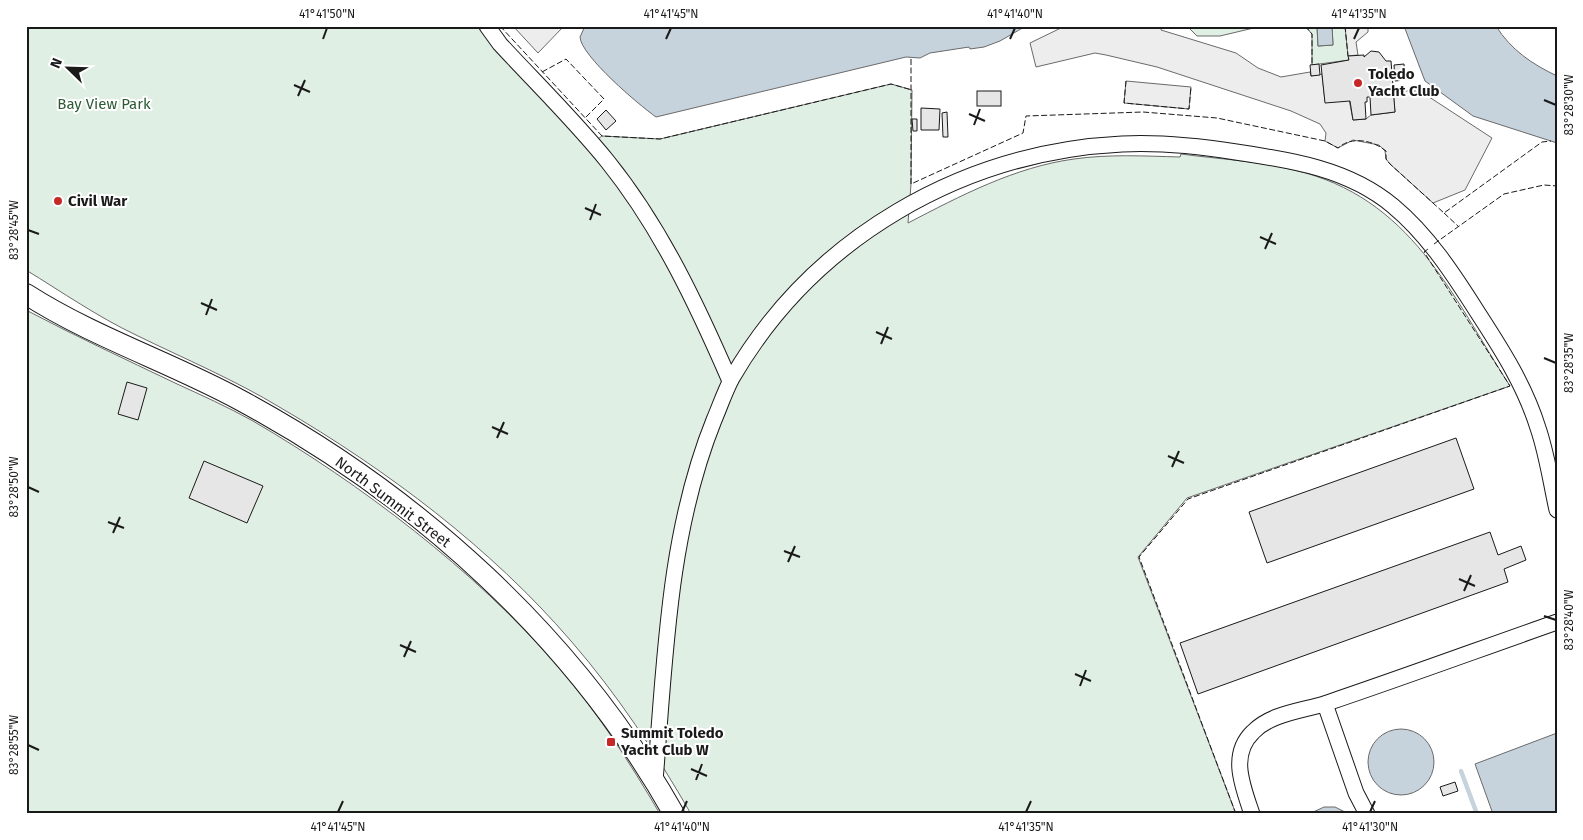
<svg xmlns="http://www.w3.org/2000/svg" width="1583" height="840" viewBox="0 0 1583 840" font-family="'Fira Sans',sans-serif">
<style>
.green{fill:#e0efe3;stroke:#6a6a6a}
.parking{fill:#ededed;stroke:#6a6a6a}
.water{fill:#c6d2dc;stroke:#6a6a6a}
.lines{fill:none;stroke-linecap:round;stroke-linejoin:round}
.stream{stroke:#c6d2dc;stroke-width:4.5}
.building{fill:#e6e6e6;stroke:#1a1a1a}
.minor-casing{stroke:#1a1a1a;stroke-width:17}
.major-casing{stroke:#1a1a1a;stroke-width:22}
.minor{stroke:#fff;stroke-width:15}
.major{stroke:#fff;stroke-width:20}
.fence{stroke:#1a1a1a;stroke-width:1;stroke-dasharray:6 2.5;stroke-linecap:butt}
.ticks{fill:none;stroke:#1a1a1a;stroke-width:2}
.poi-dot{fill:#c62828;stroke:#fff;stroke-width:2}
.labels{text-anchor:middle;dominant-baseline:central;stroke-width:4;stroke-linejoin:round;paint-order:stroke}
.poi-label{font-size:15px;font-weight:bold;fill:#1a1a1a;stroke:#fff;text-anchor:start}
.park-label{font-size:15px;fill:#2b5a34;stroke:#fff}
.street-label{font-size:15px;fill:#1a1a1a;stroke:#fff}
.neatline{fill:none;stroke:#1a1a1a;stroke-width:2}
.ticks-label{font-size:12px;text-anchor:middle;fill:#1a1a1a}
</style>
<rect width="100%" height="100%" fill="#fff"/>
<!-- green -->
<g class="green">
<path d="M26 26H479L587 147 602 136 660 139 891 84 912 90 911 184 908 223C960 196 1015 167 1074 159 1109 154 1144 156 1180 157L1181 154C1218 159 1258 161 1294 170 1411 197 1451 294 1510 386L1187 498 1138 557 1236 814H691C656 753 617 694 571 641 491 548 387 470 281 408 235 380 185 359 136 335 98 317 62 292 26 270Z"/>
<path d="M1187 26H1262L1220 36H1197Z"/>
<path d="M1305 26H1317L1318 46 1333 45 1332 26H1345L1349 60 1312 65V34Z"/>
<path d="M26 310C75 336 125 359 175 383 201 395 228 407 253 421 361 484 474 570 556 664 596 710 629 761 660 814H26Z"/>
</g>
<!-- parking -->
<g class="parking">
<path d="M513 26H564L538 53Z"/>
<path d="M1065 26H1162L1161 30 1236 53 1258 68 1281 77 1310 72 1311 76 1322 74 1325 101 1349 99 1353 120 1366 119 1371 115 1395 112 1393 91H1420L1492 138 1465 190 1433 203 1390 164 1386 159 1385 151 1379 145 1353 140 1338 148 1325 141 1326 133 1320 124 1291 111 1157 67 1106 55 1095 53 1036 67 1030 43Z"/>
<path d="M1345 26H1368V32L1356 42 1358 55 1348 56Z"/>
<path d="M1126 81 1191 87 1189 109 1124 103Z"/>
</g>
<!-- water -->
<g class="water">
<path d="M585 26H1026L1000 41 984 47 970 49 969 47 930 53 920 58 906 57 656 117C639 105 581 56 580 37Z"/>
<path d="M1317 26H1332L1333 45 1318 46Z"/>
<path d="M1404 26H1496C1511 50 1532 64 1557 76V143L1473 116 1425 81Z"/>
<circle cx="1401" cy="762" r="33"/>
<path d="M1557 733V814H1493L1475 764Z"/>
<path d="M1324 807H1335L1349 814H1309Z"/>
</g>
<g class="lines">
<!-- stream -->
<path class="stream" d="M1461 771 1477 814"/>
</g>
<!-- building -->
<g class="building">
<path d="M1371 51 1379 52 1386 61H1391L1395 112 1371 115 1370 97H1367V102H1365L1366 119 1353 120 1350 101 1325 103 1321 65 1349 60 1348 56 1364 55V57Z"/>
<path d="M1319 64 1320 75 1311 76 1310 65Z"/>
<path d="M1404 64 1405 80 1395 81 1394 65Z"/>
<rect x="977" y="91" width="24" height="15"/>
<path d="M921 108 940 109 939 130H921Z"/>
<path d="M606 110 616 121 606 130 597 119Z"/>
<path d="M947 112 948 137H943L942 113Z"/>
<path d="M912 119H917V131H913Z"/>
<path d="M127 382 147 388 138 420 118 414Z"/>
<path d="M1456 438 1474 489 1267 563 1249 512Z"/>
<path d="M204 461 263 486 247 523 189 498Z"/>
<path d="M1490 532 1498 555 1521 546 1526 560 1504 569 1508 582 1198 694 1180 643Z"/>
<path d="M1455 782 1458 791 1443 796 1440 787Z"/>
</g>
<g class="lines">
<defs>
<g id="minor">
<path d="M487 26 500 44C536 83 575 121 608 162 661 228 697 305 730 381"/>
<path d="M1325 704 1356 793 1367 814"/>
<path d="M655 781C665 660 668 534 714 420 720 406 725 391 732 378 813 238 962 152 1122 144 1161 142 1198 146 1236 152 1291 160 1349 169 1393 206 1428 235 1454 275 1478 313 1502 350 1525 386 1538 428 1547 454 1551 483 1557 510"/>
<path d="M1252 814C1243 787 1229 755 1253 732 1271 713 1303 711 1327 703 1404 677 1480 649 1557 622"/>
</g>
<path id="major" d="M26 294C93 337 170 362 240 400 418 496 574 637 674 814"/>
</defs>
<!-- minor casing -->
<use href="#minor" class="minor-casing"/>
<!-- major casing -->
<use href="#major" class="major-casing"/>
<!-- minor -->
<use href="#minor" class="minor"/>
<!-- major -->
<use href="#major" class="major"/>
<!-- fence -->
<g class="fence">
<path d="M500 26 602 136 660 139 891 84 912 90"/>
<path d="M1305 26 1312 34V65"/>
<path d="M1345 26 1348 56"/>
<path d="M911 59V184L1023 133 1026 116 1143 112 1217 118 1325 141 1338 148C1351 136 1373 140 1386 151V159L1390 164 1444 213 1542 142 1551 141"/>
<path d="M542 72 566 59 604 99 585 118"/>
<path d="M1126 81 1124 103 1189 109 1191 87"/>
<path d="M1444 213 1459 227"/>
<path d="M1434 244 1504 194 1544 185 1557 186"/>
<path d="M1236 814 1139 557 1188 499 1510 386 1424 252 1428 249"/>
</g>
</g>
<!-- ticks -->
<path class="ticks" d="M323 39 327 28M666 39 671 28M1010 39 1015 28M1354 39 1359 28M294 85 310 92M298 96 305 80M1544 100 1556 105M969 114 985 121M974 125 980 109M585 208 601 215M590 220 596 204M28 230 39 234M1260 237 1276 244M1265 249 1272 233M201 303 217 310M206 315 212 299M876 332 892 339M881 344 888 327M1544 358 1556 363M492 427 508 434M497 438 504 422M1168 456 1184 463M1172 467 1179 451M28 487 39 492M108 522 124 528M113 533 120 517M784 551 800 557M788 562 795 546M1459 579 1475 586M1464 591 1471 575M1544 616 1556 620M400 645 416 652M404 657 411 641M1075 674 1091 681M1080 686 1086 670M28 745 39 750M691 769 707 776M696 780 702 764M338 812 343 801M682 812 687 801M1026 812 1031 801M1370 812 1375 801"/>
<!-- markers -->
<g class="poi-dot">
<circle cx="1358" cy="83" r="5"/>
<circle cx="58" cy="201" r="5"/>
<rect x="606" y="737" width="10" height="10" rx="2.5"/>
</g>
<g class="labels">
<!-- poi labels -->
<g class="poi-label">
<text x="1368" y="74">Toledo<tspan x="1368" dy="17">Yacht Club</tspan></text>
<text x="68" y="201">Civil War</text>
<text x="621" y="733">Summit Toledo<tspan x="621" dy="17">Yacht Club W</tspan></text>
</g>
<!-- park labels -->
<g class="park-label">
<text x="104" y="104">Bay View Park</text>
</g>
<!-- street labels -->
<g class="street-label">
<text transform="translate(393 502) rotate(37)">North Summit Street</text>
</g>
</g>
<!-- border -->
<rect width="1583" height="840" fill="none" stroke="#ffffff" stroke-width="55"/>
<!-- north arrow -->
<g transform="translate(68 68) rotate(293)" stroke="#ffffff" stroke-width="4" paint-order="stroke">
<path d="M0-4L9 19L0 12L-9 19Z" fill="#1a1a1a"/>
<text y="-8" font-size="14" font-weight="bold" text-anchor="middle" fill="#1a1a1a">N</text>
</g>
<rect x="28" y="28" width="1528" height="784" class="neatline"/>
<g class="ticks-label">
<text x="327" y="18">41°41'50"N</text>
<text x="671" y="18">41°41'45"N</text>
<text x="1015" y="18">41°41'40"N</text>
<text x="1359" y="18">41°41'35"N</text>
<text transform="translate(1569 105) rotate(-90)" y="4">83°28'30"W</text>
<text transform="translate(14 230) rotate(-90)" y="4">83°28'45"W</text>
<text transform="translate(1569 363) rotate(-90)" y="4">83°28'35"W</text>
<text transform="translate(14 487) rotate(-90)" y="4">83°28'50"W</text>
<text transform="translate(1569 620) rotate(-90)" y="4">83°28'40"W</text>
<text transform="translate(14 745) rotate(-90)" y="4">83°28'55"W</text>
<text x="338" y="831">41°41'45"N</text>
<text x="682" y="831">41°41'40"N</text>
<text x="1026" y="831">41°41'35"N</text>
<text x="1370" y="831">41°41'30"N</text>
</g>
</svg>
